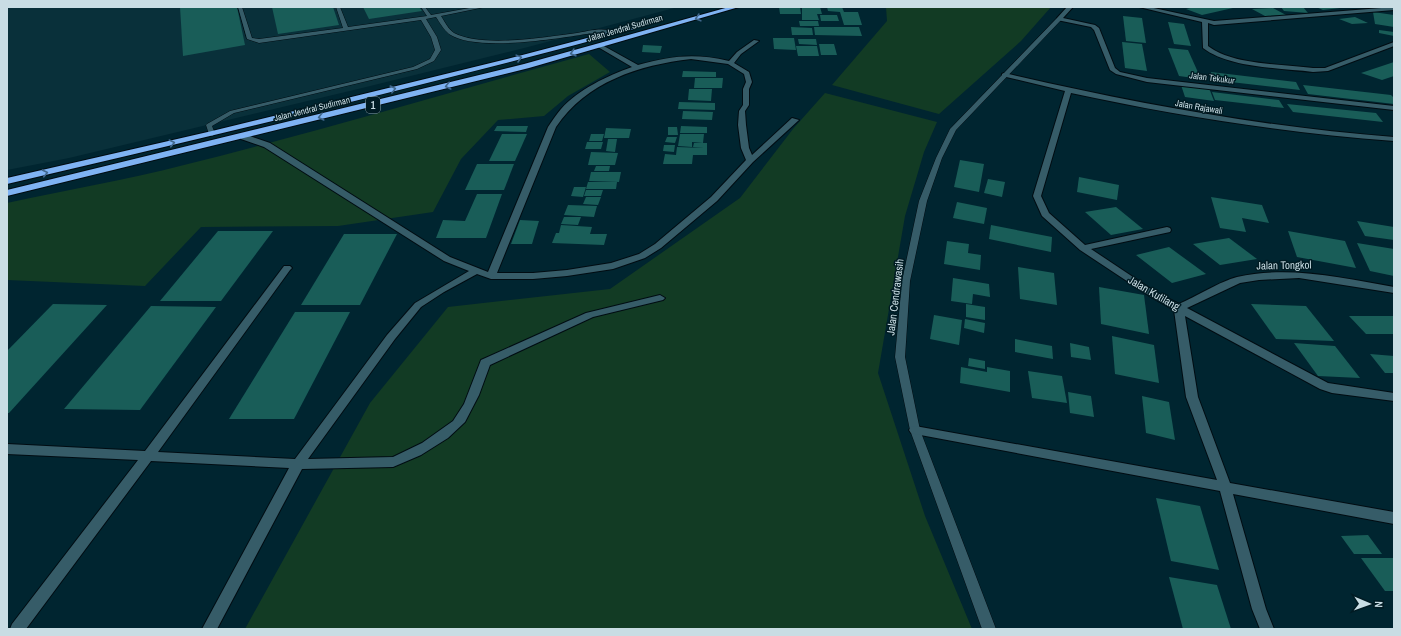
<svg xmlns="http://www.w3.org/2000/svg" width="1401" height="636" viewBox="0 0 1401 636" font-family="'Archivo Narrow',sans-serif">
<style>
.built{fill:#09303a}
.green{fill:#123b24}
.building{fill:#195d58}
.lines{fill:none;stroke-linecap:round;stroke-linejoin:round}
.lane-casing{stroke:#000c12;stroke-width:1}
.street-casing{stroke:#000c12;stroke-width:2}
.highway-casing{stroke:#000c12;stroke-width:2}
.lane{fill:#365c68;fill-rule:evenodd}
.street{fill:#365c68;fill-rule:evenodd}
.highway{fill:#7fb3f3;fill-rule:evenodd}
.oneway{stroke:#40678b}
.labels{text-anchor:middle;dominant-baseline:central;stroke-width:3;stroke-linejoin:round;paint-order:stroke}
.far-street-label{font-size:9px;fill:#c9dde4;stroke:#001b23}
.shield{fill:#001b23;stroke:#8da3aa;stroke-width:1}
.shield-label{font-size:10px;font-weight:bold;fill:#c9dde4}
.street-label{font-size:11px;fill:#c9dde4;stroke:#001b23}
</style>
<rect width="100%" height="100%" fill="#002530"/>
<!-- built -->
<path class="built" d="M7 7H678L528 47 358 89 69 158 7 170Z"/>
<!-- green -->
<g class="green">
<path d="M886 7H1051L1021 41 939 114 832 85 887 21Z"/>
<path d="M589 54 610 72 568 96 544 116 498 120 461 159 433 212 338 226 201 227 145 286 7 280V203C66 190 126 180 184 165 320 131 454 91 589 54Z"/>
<path d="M825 93 937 122 924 152 905 216 878 373 925 516 972 629H245L370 403 448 307 610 289 740 198 793 129Z"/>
</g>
<!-- building -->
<g class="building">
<path d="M180 7H237L245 45 183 56Z"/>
<path d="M272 7H333L339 25 278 34Z"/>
<path d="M363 7H419L422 11 369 19Z"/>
<path d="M779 7H800L801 14H780Z"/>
<path d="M802 7H820L822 14H817L819 20H802Z"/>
<path d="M827 7H842L844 12H858L862 25H844L840 12 828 11Z"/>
<path d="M1195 7H1233V8L1202 15 1186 9Z"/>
<path d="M1281 7H1303L1308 13 1284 11Z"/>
<path d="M1316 7H1340V8L1323 10Z"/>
<path d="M1273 8 1286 15 1265 16 1252 9Z"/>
<path d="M1373 12 1394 15V27L1375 24Z"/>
<path d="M820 15H837L839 21H821Z"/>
<path d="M1123 16 1142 18 1146 43 1126 41Z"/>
<path d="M1355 17 1368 23 1352 24 1339 19Z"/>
<path d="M799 21H818L819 26H800Z"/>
<path d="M1168 22 1184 24 1191 46 1174 44Z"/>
<path d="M791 27 812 28 813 35H792Z"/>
<path d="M814 27H859L862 36 815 35Z"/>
<path d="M1379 30 1394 32V36L1379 33Z"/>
<path d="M773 38H794L796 50 774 49Z"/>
<path d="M798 39H816L817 45 799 44Z"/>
<path d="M1122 42 1142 44 1147 71 1125 68Z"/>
<path d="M819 44H834L837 55H821Z"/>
<path d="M643 45 662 46 660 53 642 52Z"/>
<path d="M796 46H817L819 56H798Z"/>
<path d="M1168 48 1188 50 1201 79 1179 76Z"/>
<path d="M1394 62V76L1382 80 1361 73Z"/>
<path d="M683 71 716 72V77H682Z"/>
<path d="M1211 72 1296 82 1300 90 1213 80Z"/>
<path d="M695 78H723L722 88H694Z"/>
<path d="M1181 85 1209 88 1214 101 1185 97Z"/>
<path d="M1303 85 1391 95 1394 98V104L1308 94Z"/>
<path d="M689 89H712L711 101 688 100Z"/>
<path d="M1212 92 1279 100 1284 108 1215 100Z"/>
<path d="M679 102 715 103V110L678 109Z"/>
<path d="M1287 104 1376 113 1383 122 1293 112Z"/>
<path d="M683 111 713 112 712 120 682 119Z"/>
<path d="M497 126H528L526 132 494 131Z"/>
<path d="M681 126 707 127V133H680Z"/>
<path d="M668 127H677L678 135H668Z"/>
<path d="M606 128 631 129 629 138H604Z"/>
<path d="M502 134H527L515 161H489Z"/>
<path d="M591 134H604L602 141H589Z"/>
<path d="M680 134H704L703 143 692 142V147L678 146Z"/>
<path d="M667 137H677L675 143 665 142Z"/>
<path d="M608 139H617L615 152 606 151Z"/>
<path d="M587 142H603L601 149H585Z"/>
<path d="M694 143H707V155H693L692 164H663L665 154 676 155 677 147 704 148 693 147Z"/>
<path d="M664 145H675L674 152 663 151Z"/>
<path d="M591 152 618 153 615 165H588Z"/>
<path d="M960 160 984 164 979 192 954 187Z"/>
<path d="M477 164H514L504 190H465Z"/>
<path d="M596 166H610L609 171H594Z"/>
<path d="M591 172H621L619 182 589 181Z"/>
<path d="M1079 177 1119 185 1117 200 1077 192Z"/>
<path d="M988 179 1005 182 1002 197 984 193Z"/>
<path d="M588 182H617L616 189H586Z"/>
<path d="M574 187H586L583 197 571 196Z"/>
<path d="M586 190H603L601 196H584Z"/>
<path d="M477 194H502L486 238H436L443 220 465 221Z"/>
<path d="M586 197H601L598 205 583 204Z"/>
<path d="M1211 197 1262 205 1269 223 1242 218 1246 232 1220 228Z"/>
<path d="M957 202 987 208 984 224 953 218Z"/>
<path d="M568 205 597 206 594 217 564 215Z"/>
<path d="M1116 207 1143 229 1111 235 1085 212Z"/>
<path d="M564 217H581L578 225 561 224Z"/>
<path d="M520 220 539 221 532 244H511Z"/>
<path d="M1357 221 1394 227V240L1365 236Z"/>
<path d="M561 225 592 227 590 234H607L604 245 552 243 556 233H559Z"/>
<path d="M991 225 1052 237 1051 252 989 239Z"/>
<path d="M218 231H273L221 301H160Z"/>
<path d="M1288 231 1345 241 1356 268 1297 257Z"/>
<path d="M344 234H397L360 305H301Z"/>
<path d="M1229 238 1257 259 1220 265 1193 244Z"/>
<path d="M947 241 969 244 968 253 981 255 980 270 944 264Z"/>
<path d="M1357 243 1394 249V276L1370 271Z"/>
<path d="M1169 247 1206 274 1172 283 1136 255Z"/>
<path d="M1018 267 1054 273 1057 305 1020 299Z"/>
<path d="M953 278 989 284 990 297 973 294 972 304 951 301Z"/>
<path d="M1099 287 1144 295 1149 334 1101 324Z"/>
<path d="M53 304 107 305 9 413H7V351Z"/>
<path d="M966 304 985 307V320L966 317Z"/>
<path d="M1251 304 1306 306 1334 341 1276 339Z"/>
<path d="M151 306 216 307 140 410 64 409Z"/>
<path d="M295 312H350L294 419H229Z"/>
<path d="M934 315 962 320 959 345 930 339Z"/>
<path d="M1349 316H1394V334H1366Z"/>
<path d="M965 319 985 323 984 333 964 328Z"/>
<path d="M1112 336 1154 345 1159 383 1115 374Z"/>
<path d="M1015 339 1052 346 1053 359 1015 352Z"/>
<path d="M1070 343 1089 347 1091 360 1071 357Z"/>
<path d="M1294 343 1335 346 1360 378 1318 376Z"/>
<path d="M1370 354 1394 356V373H1385Z"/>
<path d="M969 358 985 361V369L968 366Z"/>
<path d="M961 367 987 372V367L1010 371V392L960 383Z"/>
<path d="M1028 371 1062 376 1067 403 1032 398Z"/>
<path d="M1068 392 1091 396 1094 417 1070 413Z"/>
<path d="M1142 396 1169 402 1175 440 1146 433Z"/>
<path d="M1156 498 1200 506 1219 570 1171 561Z"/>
<path d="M1368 535 1382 554H1354L1341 536Z"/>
<path d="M1361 558H1394V591H1385Z"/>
<path d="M1169 577 1217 585 1231 629H1183Z"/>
</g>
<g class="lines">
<defs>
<g id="lane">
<path d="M238 7H242L252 38 259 39 343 28 336 7H340L348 27 427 16 421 7H425L431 15 475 7H485L441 16C445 22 448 29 454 33 483 48 545 37 577 33 588 31 605 26 616 33 611 36 604 32 598 33 594 33 590 34 586 34 555 39 475 52 449 34 444 30 440 23 436 17L426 19 437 37 441 50 434 61 417 69 234 113 212 126 215 134 212 136 209 134 206 125 207 124 230 111 413 67 430 59 435 50 431 37 421 20 259 43 247 39Z"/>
<path d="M1057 18 1062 19 956 130 942 158 927 201 910 281 905 357 920 430 996 629H982L910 430 895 357 902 281 919 201 936 158 950 129Z"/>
</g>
<g id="street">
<path d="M1067 7H1073L1063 18 1095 25 1099 28 1115 68 1120 72 1147 78 1394 106V110L1147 82 1116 74 1110 70 1094 30 1091 27 1057 20V18Z"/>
<path d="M1139 7H1149L1214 21 1394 7V10L1214 25 1208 23V46C1232 65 1282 64 1313 68H1325L1394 42V46L1328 71 1313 72C1280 68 1229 68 1203 48L1202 22Z"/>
<path d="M754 40 759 41 741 54 734 63 749 72 752 82 749 89V105L745 111 746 125 749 148 752 155 792 118 799 120 753 162 717 201 661 248 645 258 613 269 567 276 533 279H491L477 274 444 292 421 307 395 339 308 459 393 457 422 443 453 421 464 404 481 360 586 313 660 295 665 298 663 300 593 317 490 365 479 395 465 422 448 438 421 455 393 467 302 469 217 629H202L289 468 151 461 26 629H10L12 624 138 460 7 454V444L145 451 284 266H290L292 268 290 270 158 452 295 459 387 335 415 303 469 271 444 261 264 147 241 139V135H247L270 143 450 257 488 272 548 127C552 121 556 115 561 109 579 89 607 76 632 67L598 47V45H602L638 65C672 56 694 53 729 61L737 52ZM691 59 728 64 744 74 746 82 743 89V105L739 111 738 125 741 148 746 160 711 197 655 244 639 254 611 263 567 270 533 273H497L556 127C586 82 639 65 691 59Z"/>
<path d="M1004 73C1133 103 1262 127 1394 137V141C1285 133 1178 116 1071 93L1041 196 1049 213 1085 245 1167 227 1170 228 1171 230 1170 232 1091 249 1157 293 1179 304C1195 297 1221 281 1237 277 1289 265 1343 278 1394 287V293L1299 278 1259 280 1240 283 1187 308 1328 383 1394 393V401L1332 393 1320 389 1185 316 1198 397 1230 483 1394 512V524L1233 494 1266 609 1274 629H1260L1252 609 1220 491 915 434 911 433 909 430 911 427 915 426 1217 480 1186 397 1174 310 1151 297 1080 250 1042 216 1033 196 1065 91 1002 76V74Z"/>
</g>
<g id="highway">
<path d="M729 7H739L529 68 7 196V190L524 64Z"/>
<path d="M633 26 635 27V29C427 85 217 135 7 184V178L212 131 507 59Z"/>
</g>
</defs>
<!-- lane casing -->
<use href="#lane" class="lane-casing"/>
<!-- street casing -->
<use href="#street" class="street-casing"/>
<!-- highway casing -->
<use href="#highway" class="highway-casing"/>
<!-- lane -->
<use href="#lane" class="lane"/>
<!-- street -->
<use href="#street" class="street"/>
<!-- highway -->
<use href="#highway" class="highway"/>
</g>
<!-- one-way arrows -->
<defs><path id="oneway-chevron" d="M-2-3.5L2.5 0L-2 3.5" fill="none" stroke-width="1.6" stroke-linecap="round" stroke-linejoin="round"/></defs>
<g class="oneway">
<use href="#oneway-chevron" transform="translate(698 18) rotate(164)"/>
<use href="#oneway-chevron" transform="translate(573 53) rotate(164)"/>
<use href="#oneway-chevron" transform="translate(519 58) rotate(-15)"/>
<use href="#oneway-chevron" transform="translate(448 86) rotate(166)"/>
<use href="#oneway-chevron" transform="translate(393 89) rotate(-14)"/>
<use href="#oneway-chevron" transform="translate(321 117) rotate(166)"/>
<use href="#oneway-chevron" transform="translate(172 143) rotate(-13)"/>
<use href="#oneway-chevron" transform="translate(45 173) rotate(-13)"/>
</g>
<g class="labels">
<!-- far-street labels -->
<g class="far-street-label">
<text transform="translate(625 28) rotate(-16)">Jalan Jendral Sudirman</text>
<text transform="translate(1212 78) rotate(7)">Jalan Tekukur</text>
<text transform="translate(1199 107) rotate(10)">Jalan Rajawali</text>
<text transform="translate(312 109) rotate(-14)">Jalan Jendral Sudirman</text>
</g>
<!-- shield labels -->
<rect class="shield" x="366" y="97" width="14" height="16" rx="3"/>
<g class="shield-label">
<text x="373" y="105">1</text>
</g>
<!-- street labels -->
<g class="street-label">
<text transform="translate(1284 265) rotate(-1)">Jalan Tongkol</text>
<text transform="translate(1154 293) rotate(30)">Jalan Kutilang</text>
<text transform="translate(895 297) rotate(-83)">Jalan Cendrawasih</text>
</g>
</g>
<!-- border -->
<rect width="1401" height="636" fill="none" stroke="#c9dde4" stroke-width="16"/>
<!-- north arrow -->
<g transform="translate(1369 604) rotate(92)" stroke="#001b23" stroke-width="3" paint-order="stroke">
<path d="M0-3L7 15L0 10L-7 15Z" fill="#c9dde4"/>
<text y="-6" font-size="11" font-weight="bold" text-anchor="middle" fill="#c9dde4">N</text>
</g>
</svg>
